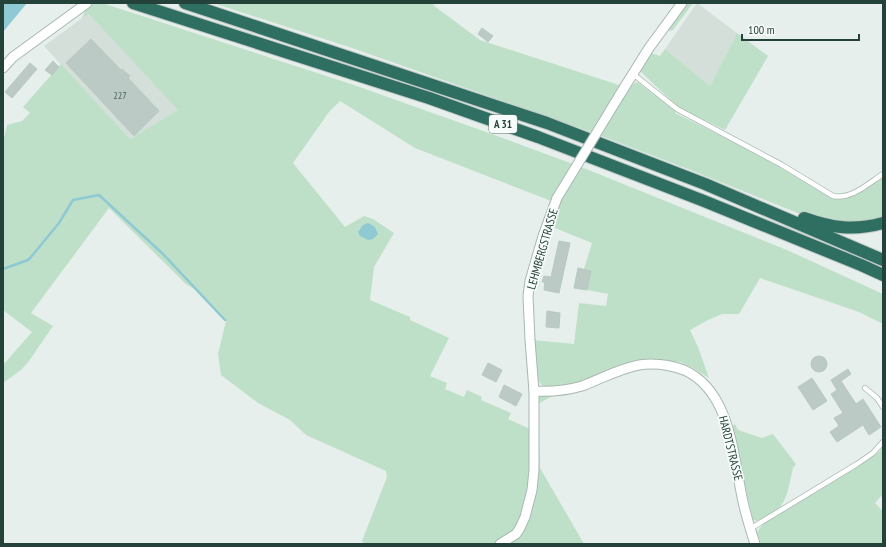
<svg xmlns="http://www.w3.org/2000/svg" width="886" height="547" viewBox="0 0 886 547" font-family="'PT Sans Narrow',sans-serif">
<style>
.built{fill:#d4dfda}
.green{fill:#bfe0c8}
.water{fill:#8ec9d4}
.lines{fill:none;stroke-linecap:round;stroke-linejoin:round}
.stream{stroke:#8ec9d4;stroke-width:2.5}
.building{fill:#bbcac4;stroke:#b8c9c2}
.lane-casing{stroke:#a8b8b2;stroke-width:6}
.street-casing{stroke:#a8b8b2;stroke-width:11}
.highway-casing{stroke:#c2cac8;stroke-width:14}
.lane{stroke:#fff;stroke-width:4.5}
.street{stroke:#fff;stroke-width:9}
.highway{stroke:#2f6f62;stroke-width:12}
.street-bridge-casing{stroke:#a8b8b2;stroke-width:11;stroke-linecap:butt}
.street-bridge{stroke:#fff;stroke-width:9}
.labels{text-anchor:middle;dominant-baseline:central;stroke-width:3.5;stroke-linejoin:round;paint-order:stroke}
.number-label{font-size:10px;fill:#4a645c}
.shield{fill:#f7fbf9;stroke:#637a73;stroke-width:1}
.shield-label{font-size:11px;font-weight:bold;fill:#24423a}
.street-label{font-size:12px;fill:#24423a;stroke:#f7fbf9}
</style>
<rect width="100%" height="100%" fill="#e6efeb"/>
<!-- built -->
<g class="built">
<path d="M697 3 737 33 710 86 665 49Z"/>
<path d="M89 13 179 110 130 139 44 46Z"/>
</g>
<!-- green -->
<g class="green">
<path d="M94 3H102L354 85 500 137 581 167 787 250 883 294V324L859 312 760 278 739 314H722L708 320 690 330 698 347 709 378 693 368 680 362 655 360 575 386 545 388C531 377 534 355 533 340L574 344 579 303 606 306 608 294 587 290 591 271 584 269 592 243 550 226 549 210 547 211 551 201 415 148 340 101 329 112 293 163 345 227 364 216 373 219 394 233 374 267 370 300 410 317V320L449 338 430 376 447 383 445 389 464 397 467 390 482 397 481 400 511 413 508 419 530 429 532 475 525 509 514 532 493 544H365L362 541 387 477 386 471 306 435 290 420 258 403 221 375 218 354 226 321H225L194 289 186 284 109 208 31 313 53 326 29 361 21 370 3 383V365L32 332 3 310V142L7 125 22 121 30 113 23 107 61 64 130 139 178 110 89 14 82 18 86 9Z"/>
<path d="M213 3H435L433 5 480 40 622 86 594 133 352 48Z"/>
<path d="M684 3H693L673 30 670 31 668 29Z"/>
<path d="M737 33 768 56 725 130 678 107 640 71 651 53 660 56 665 49 710 86Z"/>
<path d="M637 82 640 84 676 111 675 113 750 150 832 198C848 203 869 185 883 177V219L861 225 810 218 688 169 599 135 622 96 624 97C629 93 630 84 637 82Z"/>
<path d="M537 394H556L538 404 540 468 584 544H510L512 540 525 522Z"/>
<path d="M735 424 738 430 762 438 773 434 796 464 793 468C787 494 787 512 757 521L753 520 732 427Z"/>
<path d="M883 446V494L875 503 883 511V544H761L757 532 763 524 870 458 879 452Z"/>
</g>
<!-- water -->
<g class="water">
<path d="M3 3H27L3 32Z"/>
<path d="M368 223 375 227 378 234 373 239 368 240 360 236 358 232 363 225Z"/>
</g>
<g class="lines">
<!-- stream -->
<path class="stream" d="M3 269 28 260 31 257 59 223 73 200 99 195 163 254 225 320"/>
</g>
<!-- building -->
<g class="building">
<path d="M482 28 493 36 488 42 478 34Z"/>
<path d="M91 39 121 70 122 69 130 76 128 78 159 111 134 136 66 63Z"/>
<path d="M53 61 59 67 52 75 45 70Z"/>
<path d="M30 63 37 69 12 98 5 92Z"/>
<path d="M559 241 570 243 559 293 544 290 545 282H542L544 276 551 277Z"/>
<path d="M578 268 591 271 587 290 574 288Z"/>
<path d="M547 311 560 313 559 328 546 327Z"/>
<circle cx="819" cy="364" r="8"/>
<path d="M488 363 502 370 496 382 482 375Z"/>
<path d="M848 369 851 374 841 381 856 404 863 399 881 427 869 435 863 425 837 442 830 432 839 426 834 418 843 413 831 394 837 390 831 380Z"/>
<path d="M812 378 827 401 813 410 798 387Z"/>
<path d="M504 385 522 394 516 406 499 397Z"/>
</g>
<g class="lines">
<defs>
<g id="lane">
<path d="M633 74 677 109 782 165 833 196C851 200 869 183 883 174"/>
<path d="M865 388 877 398 883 407"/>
<path d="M750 529 857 464 873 453 883 442"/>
</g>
<g id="street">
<path d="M3 68 13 57 87 3"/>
<path d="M619 96 649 48 682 3"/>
<path d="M534 391C551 392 565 391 582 386 601 379 618 369 639 365 653 363 670 365 684 370 733 392 733 461 744 506 747 519 751 531 755 544"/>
<path d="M500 544 516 534 520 528 525 517 532 490 534 470V391L530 340 528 296 530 281 543 236 557 198"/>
</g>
<g id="highway">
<path d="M133 3 429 98 538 137 704 201 861 265 883 275"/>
<path d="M185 3 547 123 705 184 883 260"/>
<path d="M804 218C832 228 854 231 883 223"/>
</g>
</defs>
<!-- lane casing -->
<use href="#lane" class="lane-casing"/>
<!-- street casing -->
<use href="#street" class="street-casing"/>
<!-- highway casing -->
<use href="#highway" class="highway-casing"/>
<!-- lane -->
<use href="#lane" class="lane"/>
<!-- street -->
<use href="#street" class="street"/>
<!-- highway -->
<use href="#highway" class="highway"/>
<defs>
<path id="street-bridge" d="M557 198 619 96"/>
</defs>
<!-- street-bridge casing -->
<use href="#street-bridge" class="street-bridge-casing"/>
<!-- street-bridge -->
<use href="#street-bridge" class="street-bridge"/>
</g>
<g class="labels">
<!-- number labels -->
<g class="number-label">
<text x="120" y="95">227</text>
</g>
<!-- shield labels -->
<rect class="shield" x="489" y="115" width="28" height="18" rx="3"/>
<g class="shield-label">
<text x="503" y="124">A 31</text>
</g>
<!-- street labels -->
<g class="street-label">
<text transform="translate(542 249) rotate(-74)">LEHMBERGSTRASSE</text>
<text transform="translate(731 448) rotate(76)">HARDTSTRASSE</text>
</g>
</g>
<!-- border -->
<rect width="886" height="547" fill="none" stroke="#24423a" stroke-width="8"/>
<!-- scale -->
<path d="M742 34v6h117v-6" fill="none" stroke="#24423a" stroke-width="2"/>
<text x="748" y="34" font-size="12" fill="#24423a" stroke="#f7fbf9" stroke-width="3" paint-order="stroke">100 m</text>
</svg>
